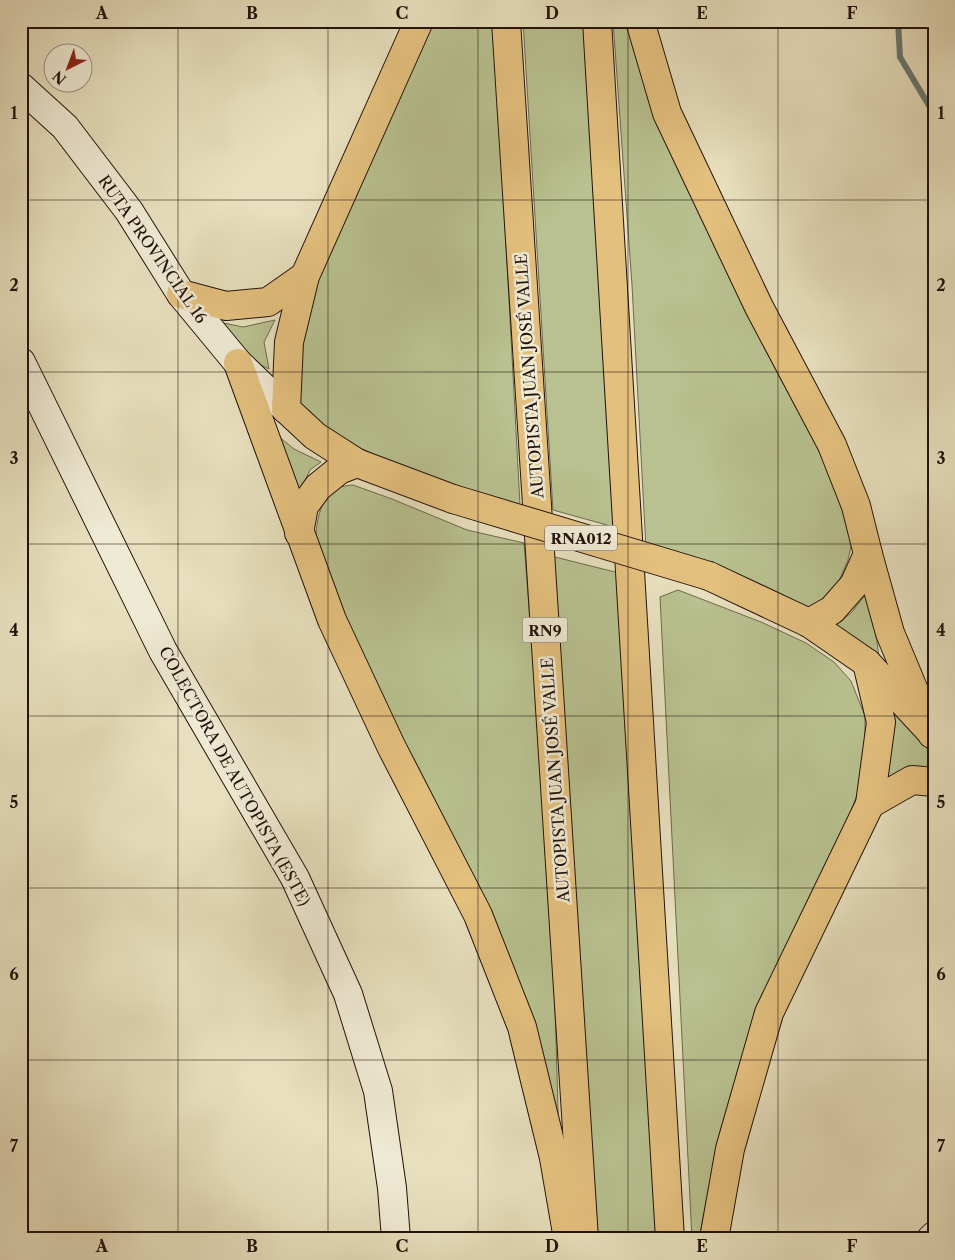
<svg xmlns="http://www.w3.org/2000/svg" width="955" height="1260" viewBox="0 0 955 1260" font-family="'Libre Caslon Text',serif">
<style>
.green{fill:#b8c18f;stroke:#6d694d}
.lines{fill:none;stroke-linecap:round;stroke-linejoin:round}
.stream{stroke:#68786f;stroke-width:6}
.secondary-casing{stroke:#22110b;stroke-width:30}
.primary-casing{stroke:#22110b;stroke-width:30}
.highway-casing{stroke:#22110b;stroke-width:30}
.secondary{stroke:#efead4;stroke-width:28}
.primary{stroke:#e4c07e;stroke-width:28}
.highway{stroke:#e4c07e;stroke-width:28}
.primary-bridge-casing{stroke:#22110b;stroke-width:30;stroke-linecap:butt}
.primary-bridge{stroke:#e4c07e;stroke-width:28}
.grid{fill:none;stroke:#22110b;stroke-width:1;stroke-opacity:0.55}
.labels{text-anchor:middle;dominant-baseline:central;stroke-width:5;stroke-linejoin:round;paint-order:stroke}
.shield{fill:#efead4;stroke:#605247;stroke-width:1}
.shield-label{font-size:15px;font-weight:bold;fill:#22110b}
.street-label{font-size:16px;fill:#22110b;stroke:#efead4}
.neatline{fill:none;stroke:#22110b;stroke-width:2}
.grid-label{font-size:16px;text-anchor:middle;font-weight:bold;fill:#22110b}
</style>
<rect width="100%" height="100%" fill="#e7dfbd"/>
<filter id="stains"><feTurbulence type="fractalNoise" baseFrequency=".004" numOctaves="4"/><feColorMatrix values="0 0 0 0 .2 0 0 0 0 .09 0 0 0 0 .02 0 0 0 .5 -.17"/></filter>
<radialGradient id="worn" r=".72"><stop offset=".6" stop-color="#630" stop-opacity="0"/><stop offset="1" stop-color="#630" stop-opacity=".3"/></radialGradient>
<!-- green -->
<g class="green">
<path d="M430 21H494L520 505 462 490 399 466 354 445 315 421 297 398 304 314 318 270Z"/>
<path d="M523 21H583L614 527 553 510Z"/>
<path d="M613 21H627L834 482 850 522 852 542 848 560 838 583 821 600 809 607 771 593 646 549 632 285Z"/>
<path d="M275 320 264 342 269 369 243 356 219 322 243 327Z"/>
<path d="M277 435 294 449 321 462 310 470 303 485 297 491Z"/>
<path d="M353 485 392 499 467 530 524 543 546 830 555 1006 559 1143 365 674 315 542C317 522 319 495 341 487 345 486 349 485 353 485Z"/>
<path d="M551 556 619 573 660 1239H597Z"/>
<path d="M678 590 761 622 806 643 834 662 851 681 865 716V748L859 789 830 870 716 1151 699 1239H692L660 597Z"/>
<path d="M868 591 875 626 879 657 833 628 852 612Z"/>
<path d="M894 710 928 750 934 763V771L883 782 890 748Z"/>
</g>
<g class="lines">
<!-- stream -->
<path class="stream" d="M898 21 900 57 934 114"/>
<defs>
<g id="secondary">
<path d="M21 87 65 127 129 211 181 294 238 363 286 409"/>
<path d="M21 362 163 651 295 878 348 994 378 1091 392 1188 396 1239"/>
<path d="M931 1239 934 1236"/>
</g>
<g id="primary">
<path d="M286 409 315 436 357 463 453 499"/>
<path d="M709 576 809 623 867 663 930 731"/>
</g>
<g id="highway">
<path d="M506 21 584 1239"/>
<path d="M597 21 670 1239"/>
<path d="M640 21 667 113 759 307 832 445 856 506 868 554 890 633 932 734"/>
<path d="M181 294 226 306 268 302 305 276"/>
<path d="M238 363 332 620 391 746 478 915 522 1027 554 1158 568 1239"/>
<path d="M286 409 289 342 305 276 419 21"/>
<path d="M299 533 304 506 318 487 339 470 357 463"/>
<path d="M809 623 832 610 854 585 868 554"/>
<path d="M870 804 912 780 934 782"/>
<path d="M714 1239 730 1149 769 1013 870 804 881 722 867 663"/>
</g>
</defs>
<!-- secondary casing -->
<use href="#secondary" class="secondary-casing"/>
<!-- primary casing -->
<use href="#primary" class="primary-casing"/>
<!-- highway casing -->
<use href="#highway" class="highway-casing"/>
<!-- secondary -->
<use href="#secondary" class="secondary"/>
<!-- primary -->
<use href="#primary" class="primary"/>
<!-- highway -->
<use href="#highway" class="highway"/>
<defs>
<path id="primary-bridge" d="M453 499 709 576"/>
</defs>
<!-- primary-bridge casing -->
<use href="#primary-bridge" class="primary-bridge-casing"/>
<!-- primary-bridge -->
<use href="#primary-bridge" class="primary-bridge"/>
</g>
<!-- grid -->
<path class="grid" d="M178 21V1239M328 21V1239M478 21V1239M628 21V1239M778 21V1239M21 200H934M21 372H934M21 544H934M21 716H934M21 888H934M21 1060H934"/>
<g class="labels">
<!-- shield labels -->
<g class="shield">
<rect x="545" y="525.5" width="72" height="25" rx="4"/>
<rect x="522.5" y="617.5" width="45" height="25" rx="4"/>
</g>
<g class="shield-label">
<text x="581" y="538">RNA012</text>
<text x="545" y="630">RN9</text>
</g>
<!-- street labels -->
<g class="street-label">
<text transform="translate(153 249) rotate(55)">RUTA PROVINCIAL 16</text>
<text transform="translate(529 376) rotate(-94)">AUTOPISTA JUAN JOSÉ VALLE</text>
<text transform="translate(235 776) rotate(61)">COLECTORA DE AUTOPISTA (ESTE)</text>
<text transform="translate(555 780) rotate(-94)">AUTOPISTA JUAN JOSÉ VALLE</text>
</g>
</g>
<!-- margin -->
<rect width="955" height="1260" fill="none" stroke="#e7dfbd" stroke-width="55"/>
<!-- north arrow -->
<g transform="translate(68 68) rotate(222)"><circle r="24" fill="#efead4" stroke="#9d9384"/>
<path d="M0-4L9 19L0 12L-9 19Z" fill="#8f2418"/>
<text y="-8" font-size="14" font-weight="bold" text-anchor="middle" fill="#22110b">N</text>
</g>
<rect x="28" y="28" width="900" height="1204" class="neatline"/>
<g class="grid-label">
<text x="102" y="19">A</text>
<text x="252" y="19">B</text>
<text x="402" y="19">C</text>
<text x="552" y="19">D</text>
<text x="702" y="19">E</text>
<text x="852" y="19">F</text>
<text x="14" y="119">1</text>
<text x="941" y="119">1</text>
<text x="14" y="291">2</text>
<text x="941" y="291">2</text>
<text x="14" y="464">3</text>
<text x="941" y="464">3</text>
<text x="14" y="636">4</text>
<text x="941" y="636">4</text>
<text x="14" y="808">5</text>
<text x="941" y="808">5</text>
<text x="14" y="980">6</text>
<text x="941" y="980">6</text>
<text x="14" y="1152">7</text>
<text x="941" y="1152">7</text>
<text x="102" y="1252">A</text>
<text x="252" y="1252">B</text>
<text x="402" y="1252">C</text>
<text x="552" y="1252">D</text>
<text x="702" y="1252">E</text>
<text x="852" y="1252">F</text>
</g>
<rect width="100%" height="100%" filter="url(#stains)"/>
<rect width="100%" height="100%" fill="url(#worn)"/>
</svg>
